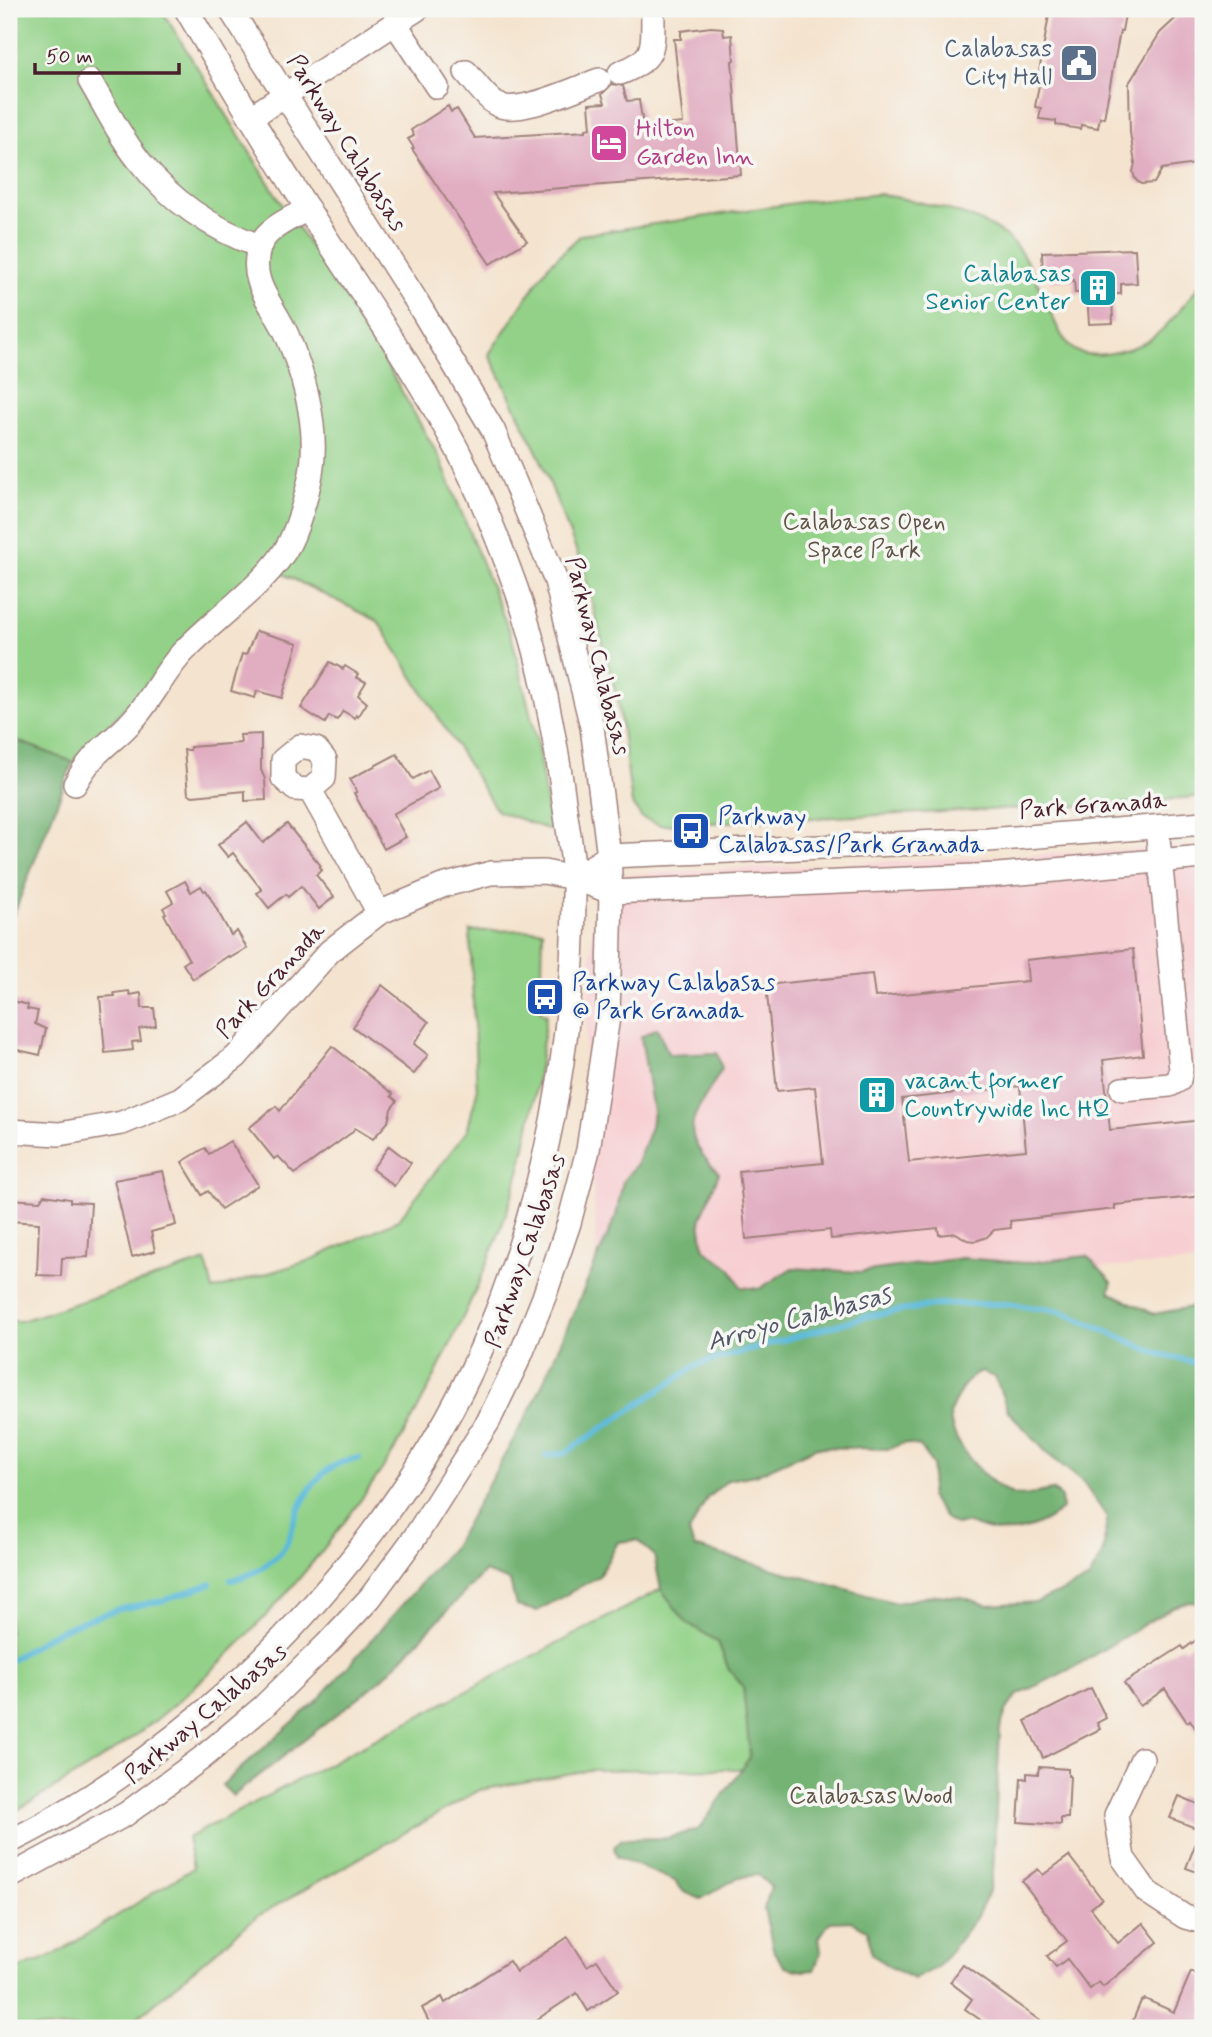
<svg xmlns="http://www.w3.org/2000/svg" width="1212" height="2037" viewBox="0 0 1212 2037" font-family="Mynerve,sans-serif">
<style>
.built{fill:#f7cfd2}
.green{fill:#92d187;stroke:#6e7859;stroke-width:2}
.forest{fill:#75b374;stroke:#606950;stroke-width:2;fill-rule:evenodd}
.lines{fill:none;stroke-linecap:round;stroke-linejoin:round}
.stream{stroke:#5bbada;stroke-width:6}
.building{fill:#e1adc1;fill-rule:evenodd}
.minor-casing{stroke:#9f817c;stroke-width:26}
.minor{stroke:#fff;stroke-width:23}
.labels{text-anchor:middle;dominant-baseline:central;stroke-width:7;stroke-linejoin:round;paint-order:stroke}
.service-label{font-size:24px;fill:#4e5e75;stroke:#f6f6f2;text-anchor:end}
.hotel-label{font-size:24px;fill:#b23c85;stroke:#f6f6f2;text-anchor:start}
.street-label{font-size:24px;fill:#4a1f2b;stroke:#f6f6f2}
.culture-label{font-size:24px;fill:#0d838f;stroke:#f6f6f2;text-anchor:end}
.park-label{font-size:24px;fill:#605447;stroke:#f6f6f2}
.transit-label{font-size:24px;fill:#164399;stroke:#f6f6f2;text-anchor:start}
.water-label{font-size:26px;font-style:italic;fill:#505568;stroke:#f6f6f2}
</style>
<rect width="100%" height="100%" fill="#f6f6f2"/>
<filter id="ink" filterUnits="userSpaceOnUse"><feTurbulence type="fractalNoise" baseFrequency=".0143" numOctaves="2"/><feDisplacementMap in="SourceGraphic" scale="14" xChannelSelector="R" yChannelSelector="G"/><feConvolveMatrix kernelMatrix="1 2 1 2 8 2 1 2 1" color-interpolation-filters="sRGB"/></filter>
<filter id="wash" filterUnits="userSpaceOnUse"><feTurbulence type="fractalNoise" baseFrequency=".00686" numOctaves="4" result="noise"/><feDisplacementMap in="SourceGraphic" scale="28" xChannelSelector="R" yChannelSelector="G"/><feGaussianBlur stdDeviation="1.57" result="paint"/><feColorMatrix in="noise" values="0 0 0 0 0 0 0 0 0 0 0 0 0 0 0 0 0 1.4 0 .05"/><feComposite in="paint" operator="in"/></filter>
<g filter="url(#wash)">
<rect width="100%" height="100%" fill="#f4e3ce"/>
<!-- built -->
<path class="built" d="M1203 846V1262L599 1296 585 1044 596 876Z"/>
<!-- green -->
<g class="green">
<path d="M9 9H161L285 209 363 323 440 459 512 638 537 741 550 830 497 811 378 621 263 564 73 762 18 741H9Z"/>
<path d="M881 194C921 203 986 213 1015 245 1036 269 1046 308 1062 336 1066 341 1070 348 1076 351 1096 361 1142 348 1157 334 1174 320 1189 298 1203 281V796L1121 804 660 825 642 818 632 804 618 702 583 568 540 458 489 354 548 266 581 235 808 201Z"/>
<path d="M543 930 541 1013 546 1015C540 1068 532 1120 519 1172 504 1228 480 1282 455 1334 434 1379 412 1424 385 1465 324 1556 251 1639 168 1710 120 1751 63 1783 9 1815V1321H21L206 1261 213 1290 311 1260 398 1220 467 1131 477 1092 470 931Z"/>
<path d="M661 1589 686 1621 718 1642 729 1670 743 1686 751 1757 742 1769 589 1770 480 1790 256 1917 125 2028H9V1972L54 1955 193 1868 187 1838Z"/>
</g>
<!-- forest -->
<g class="forest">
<path d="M9 741H18L73 762 13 916 9 915Z"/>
<path d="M657 1028 669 1055 717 1053 722 1069C696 1115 672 1129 719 1173L700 1221 704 1249 731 1269 741 1287 759 1289 792 1268 861 1272 962 1258 1025 1263 1087 1256 1112 1282 1109 1292 1154 1314 1203 1305V1603L1189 1602 1173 1607 1074 1667 1016 1696 1006 1711 1000 1729 993 1872 988 1894 976 1918 938 1967 914 1979 891 1968 871 1954 868 1931 851 1921 830 1922 819 1938 821 1952 814 1970 803 1971 785 1967 774 1952 764 1909 771 1887 758 1875 739 1877 701 1899 684 1892 675 1881 617 1857 614 1847 622 1839 668 1838 699 1829 750 1757 743 1686 729 1670 718 1642 686 1622 661 1589 654 1555 637 1540 618 1542 599 1576 537 1611 516 1606 510 1581 484 1572 382 1679 233 1796 222 1785 321 1697 453 1547 535 1401 616 1216 623 1181 636 1165 651 1127 653 1111 641 1037ZM981 1372 995 1377 1008 1411 1049 1455 1082 1481 1107 1517 1103 1553 1088 1580 1037 1602 987 1605 962 1597 936 1595 896 1603 694 1547 689 1533 707 1498 728 1480 755 1475 817 1447 888 1449 904 1443 919 1446 933 1465 930 1497 945 1518 956 1525C971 1522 970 1524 983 1528 1011 1537 1041 1528 1062 1509L1061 1497 1053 1490C1040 1491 1027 1498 1015 1495 988 1486 950 1443 950 1414 951 1407 956 1400 959 1394 964 1383 970 1376 981 1372Z"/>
</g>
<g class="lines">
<!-- stream -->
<g class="stream">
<path d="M546 1456 565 1453 699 1364 868 1316 943 1304H1006L1060 1311 1159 1354 1193 1362 1203 1358"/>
<path d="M231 1580C250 1577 276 1562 286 1545 292 1534 293 1520 299 1509 313 1480 326 1463 359 1458"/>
<path d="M9 1661 52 1634 83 1621 119 1609 161 1601 210 1584"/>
</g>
</g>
<g id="blocks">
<!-- building -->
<g class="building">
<path d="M1050 9H1126L1122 31H1120L1104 118 1100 117 1098 128 1081 125 1080 129 1056 125V121L1039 119 1041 108 1035 107 1039 85 1037 84Z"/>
<path d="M1191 9H1203L1202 163 1162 169 1154 183 1141 184 1135 179 1133 172 1135 163 1130 133 1129 83 1160 33 1176 18Z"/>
<path d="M711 27 723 28 724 36 732 35 734 60 732 61 741 175 493 193 527 241 490 264 412 149 414 148 408 139 414 136 411 130 448 106 451 112 457 109 475 138 586 131V129L591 128 589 104 605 103 602 94 612 84 623 86 627 101 639 100 643 125 646 124V127L683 123 674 39H681V31Z"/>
<path d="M1135 249 1137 283 1121 284V294H1112L1113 323 1089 324 1087 293H1075L1074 280 1052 281V273L1043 274 1042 252Z"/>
<path d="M256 631 298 643 282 698 257 691 255 698 231 691 242 654 246 655Z"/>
<path d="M330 662 343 669 345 666 358 674 356 677 366 682 358 695 367 703 358 717 356 715 355 718 343 711 337 720 329 716 325 723 301 708Z"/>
<path d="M261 734V770L265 779 266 800 245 801V791L193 796 188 794 184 750H190V747L241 743 240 735Z"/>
<path d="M397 754 413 779 429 770 439 788 393 814 406 837 384 849 354 793 357 792 350 779Z"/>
<path d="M247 822 263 843 287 824 321 866 319 867 322 870 316 875 334 897 319 909 301 886 288 897 286 894 269 908 257 893 262 890 233 853 228 857 218 845Z"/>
<path d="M185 881 191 892 201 886 204 891 206 890 231 935 237 931 247 948 230 958 228 956 193 979 183 964 189 960 164 914 166 913 163 908 173 902 167 891Z"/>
<path d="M1133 949 1143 1055 1103 1060 1110 1130 1203 1120V1196L1115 1205V1209L1010 1221 1011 1228 994 1230 987 1237 976 1241 967 1240 956 1233 939 1235 938 1228 831 1239 830 1230 746 1239 739 1171 823 1163 815 1087 777 1091 766 985 872 974 875 997 1028 981 1026 960ZM1020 1086 1026 1150 909 1162 902 1099Z"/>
<path d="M382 985 429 1022 414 1044 428 1055 414 1074 353 1027Z"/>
<path d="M129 991 130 995 141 993 142 1008H154L156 1026 139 1029 141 1041 132 1042 133 1050 105 1053 100 997 115 996 114 993Z"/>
<path d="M13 1001 28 1005 27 1009 38 1011 35 1024 46 1029 40 1055 9 1048V1005H12Z"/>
<path d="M332 1046 393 1094 391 1096 397 1101 391 1109 388 1122 373 1139 355 1128 351 1133 295 1174 278 1156 274 1159 249 1128 276 1106 280 1111Z"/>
<path d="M230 1141 258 1185 221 1209 208 1191 202 1195 182 1162 205 1148 209 1154Z"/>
<path d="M389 1146 411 1163 394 1186 372 1169Z"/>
<path d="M163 1171 176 1225 151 1232 155 1251 132 1257 114 1180Z"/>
<path d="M44 1195 70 1199V1202L91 1203 88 1257 62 1258 61 1276 37 1275 39 1223 9 1221V1199L40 1201Z"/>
<path d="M1203 1635V1739L1190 1720 1187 1722 1165 1689 1140 1706 1124 1683 1182 1646 1184 1649Z"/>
<path d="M1091 1688 1106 1718 1097 1723 1100 1729 1043 1758 1025 1721Z"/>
<path d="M1039 1767 1068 1769V1776H1070L1068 1818H1061V1825L1018 1822 1021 1778 1027 1779V1773L1038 1774Z"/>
<path d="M1179 1796 1203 1806V1874L1186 1868 1201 1830 1170 1818Z"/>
<path d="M1069 1856 1102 1899 1091 1908 1118 1943 1143 1923 1158 1942 1103 1987 1099 1982 1090 1989 1067 1959 1056 1967 1047 1956 1067 1941 1022 1881 1038 1869 1043 1875Z"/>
<path d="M568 1937 587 1966 597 1960 618 1991 588 2011 577 1993 524 2028H432L422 2008 442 1997 445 2003 509 1961 516 1972Z"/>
<path d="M963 1965 985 1981 1050 2028H992L965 2009 972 1999 950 1982Z"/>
<path d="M1191 1972 1203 1977V2028H1151L1133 2020 1141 2001 1145 1999 1174 2012Z"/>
</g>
</g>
</g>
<g filter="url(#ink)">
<use href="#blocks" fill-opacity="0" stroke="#9f817c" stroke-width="2"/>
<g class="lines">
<defs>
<g id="minor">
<path d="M395 23 437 87"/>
<path d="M466 72C475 82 485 97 496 104 517 117 576 88 599 80"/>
<path d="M620 73C659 58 652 46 653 9"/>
<path d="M90 81C106 108 121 139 141 163 172 202 213 229 259 246"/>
<path d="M251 117 417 9"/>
<path d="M75 784C80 775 86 766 93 758 104 745 120 735 131 722 152 700 164 671 185 650 214 619 270 581 289 544 299 524 305 502 310 479 320 432 305 378 287 335 274 305 248 283 259 248 265 228 292 218 308 209"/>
<path d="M310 790 295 789 283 778V760L300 746 316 749 325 760 324 778 310 790 379 913"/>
<path d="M574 878 609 856 988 840 1203 823"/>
<path d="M1122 1089 1170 1085 1179 1080 1181 1070 1157 828"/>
<path d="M9 1131 59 1134 122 1123 180 1099 236 1057 330 951 379 913 442 886 491 873 544 872 574 878 611 892 998 875 1203 857"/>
<path d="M1142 1759 1116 1815 1123 1858 1147 1892 1185 1917 1203 1922"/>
<path d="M9 1842C80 1807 145 1762 205 1711 317 1616 425 1480 483 1345 546 1199 575 1041 574 883 574 858 568 833 565 808 555 733 541 659 516 588 499 541 480 493 457 449 413 366 359 290 309 211 266 145 226 77 186 9"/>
<path d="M9 1877 126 1814 202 1758 263 1707 326 1645 370 1598 415 1537 488 1422 521 1354 544 1297 569 1223 588 1150 608 1017 611 892 609 856 592 727 556 581 493 430 417 302 230 9"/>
</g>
</defs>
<!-- minor casing -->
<use href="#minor" class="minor-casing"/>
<!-- minor -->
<use href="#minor" class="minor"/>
</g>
</g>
<!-- icons -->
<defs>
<symbol id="civic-square" viewBox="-11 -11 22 22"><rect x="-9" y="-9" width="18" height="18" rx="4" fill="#5c6f8a" stroke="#f6f6f2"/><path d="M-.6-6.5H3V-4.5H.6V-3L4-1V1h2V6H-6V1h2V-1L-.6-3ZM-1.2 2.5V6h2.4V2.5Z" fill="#fff"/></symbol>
<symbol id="hotel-square" viewBox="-11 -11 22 22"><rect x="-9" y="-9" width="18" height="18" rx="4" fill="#d1479c" stroke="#f6f6f2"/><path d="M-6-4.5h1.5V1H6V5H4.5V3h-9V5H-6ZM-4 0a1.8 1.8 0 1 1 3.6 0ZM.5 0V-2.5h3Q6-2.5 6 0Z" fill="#fff"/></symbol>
<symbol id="building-square" viewBox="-11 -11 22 22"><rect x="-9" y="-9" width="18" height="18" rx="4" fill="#0f9aa8" stroke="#f6f6f2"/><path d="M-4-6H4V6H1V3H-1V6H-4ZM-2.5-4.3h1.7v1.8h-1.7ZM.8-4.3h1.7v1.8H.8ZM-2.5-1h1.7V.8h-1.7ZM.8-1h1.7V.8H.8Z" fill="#fff"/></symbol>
<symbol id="bus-square" viewBox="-11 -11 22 22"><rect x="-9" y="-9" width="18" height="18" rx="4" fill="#1a4fb4" stroke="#f6f6f2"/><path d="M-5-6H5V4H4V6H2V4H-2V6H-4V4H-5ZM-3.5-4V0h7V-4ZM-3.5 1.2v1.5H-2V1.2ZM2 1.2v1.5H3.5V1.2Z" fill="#fff"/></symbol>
</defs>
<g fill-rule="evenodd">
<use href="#civic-square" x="1057" y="41" width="44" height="44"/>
<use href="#hotel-square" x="587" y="121" width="44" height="44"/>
<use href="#building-square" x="1076" y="266" width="44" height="44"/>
<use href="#bus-square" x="669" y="809" width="44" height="44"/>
<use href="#bus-square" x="523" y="975" width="44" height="44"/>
<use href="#building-square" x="855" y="1073" width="44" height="44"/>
</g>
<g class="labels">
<!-- service labels -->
<g class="service-label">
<text x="1052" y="49">Calabasas<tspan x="1052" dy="28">City Hall</tspan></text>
</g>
<!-- hotel labels -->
<g class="hotel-label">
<text x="636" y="129">Hilton<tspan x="636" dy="28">Garden Inn</tspan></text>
</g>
<!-- street labels -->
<g class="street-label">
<text transform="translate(346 143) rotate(58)">Parkway Calabasas</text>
<text transform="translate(597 656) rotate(76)">Parkway Calabasas</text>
<text transform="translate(1093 806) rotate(-4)">Park Granada</text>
<text transform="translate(271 981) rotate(-47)">Park Granada</text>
<text transform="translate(526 1251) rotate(-71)">Parkway Calabasas</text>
<text transform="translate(206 1714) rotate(-40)">Parkway Calabasas</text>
</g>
<!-- culture labels -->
<g class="culture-label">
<text x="1071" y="274">Calabasas<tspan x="1071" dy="28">Senior Center</tspan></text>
<text x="904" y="1081" text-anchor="start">vacant former<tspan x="904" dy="28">Countrywide Inc HQ</tspan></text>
</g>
<!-- park labels -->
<g class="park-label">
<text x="864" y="522">Calabasas Open<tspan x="864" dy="28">Space Park</tspan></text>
<text x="871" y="1796">Calabasas Wood</text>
</g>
<!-- transit labels -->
<g class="transit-label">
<text x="718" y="817">Parkway<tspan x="718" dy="28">Calabasas/Park Granada</tspan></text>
<text x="572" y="983">Parkway Calabasas<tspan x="572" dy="28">@ Park Granada</tspan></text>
</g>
<!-- water labels -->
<g class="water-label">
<text transform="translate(799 1319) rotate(-15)">Arroyo Calabasas</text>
</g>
</g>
<!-- margin -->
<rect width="1212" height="2037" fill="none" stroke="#f6f6f2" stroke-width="35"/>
<!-- scale -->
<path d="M35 63v10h144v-10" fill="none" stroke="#4a1f2b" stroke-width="3.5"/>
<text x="46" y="63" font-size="21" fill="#4a1f2b" stroke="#f6f6f2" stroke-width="5" paint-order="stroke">50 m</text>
</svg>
